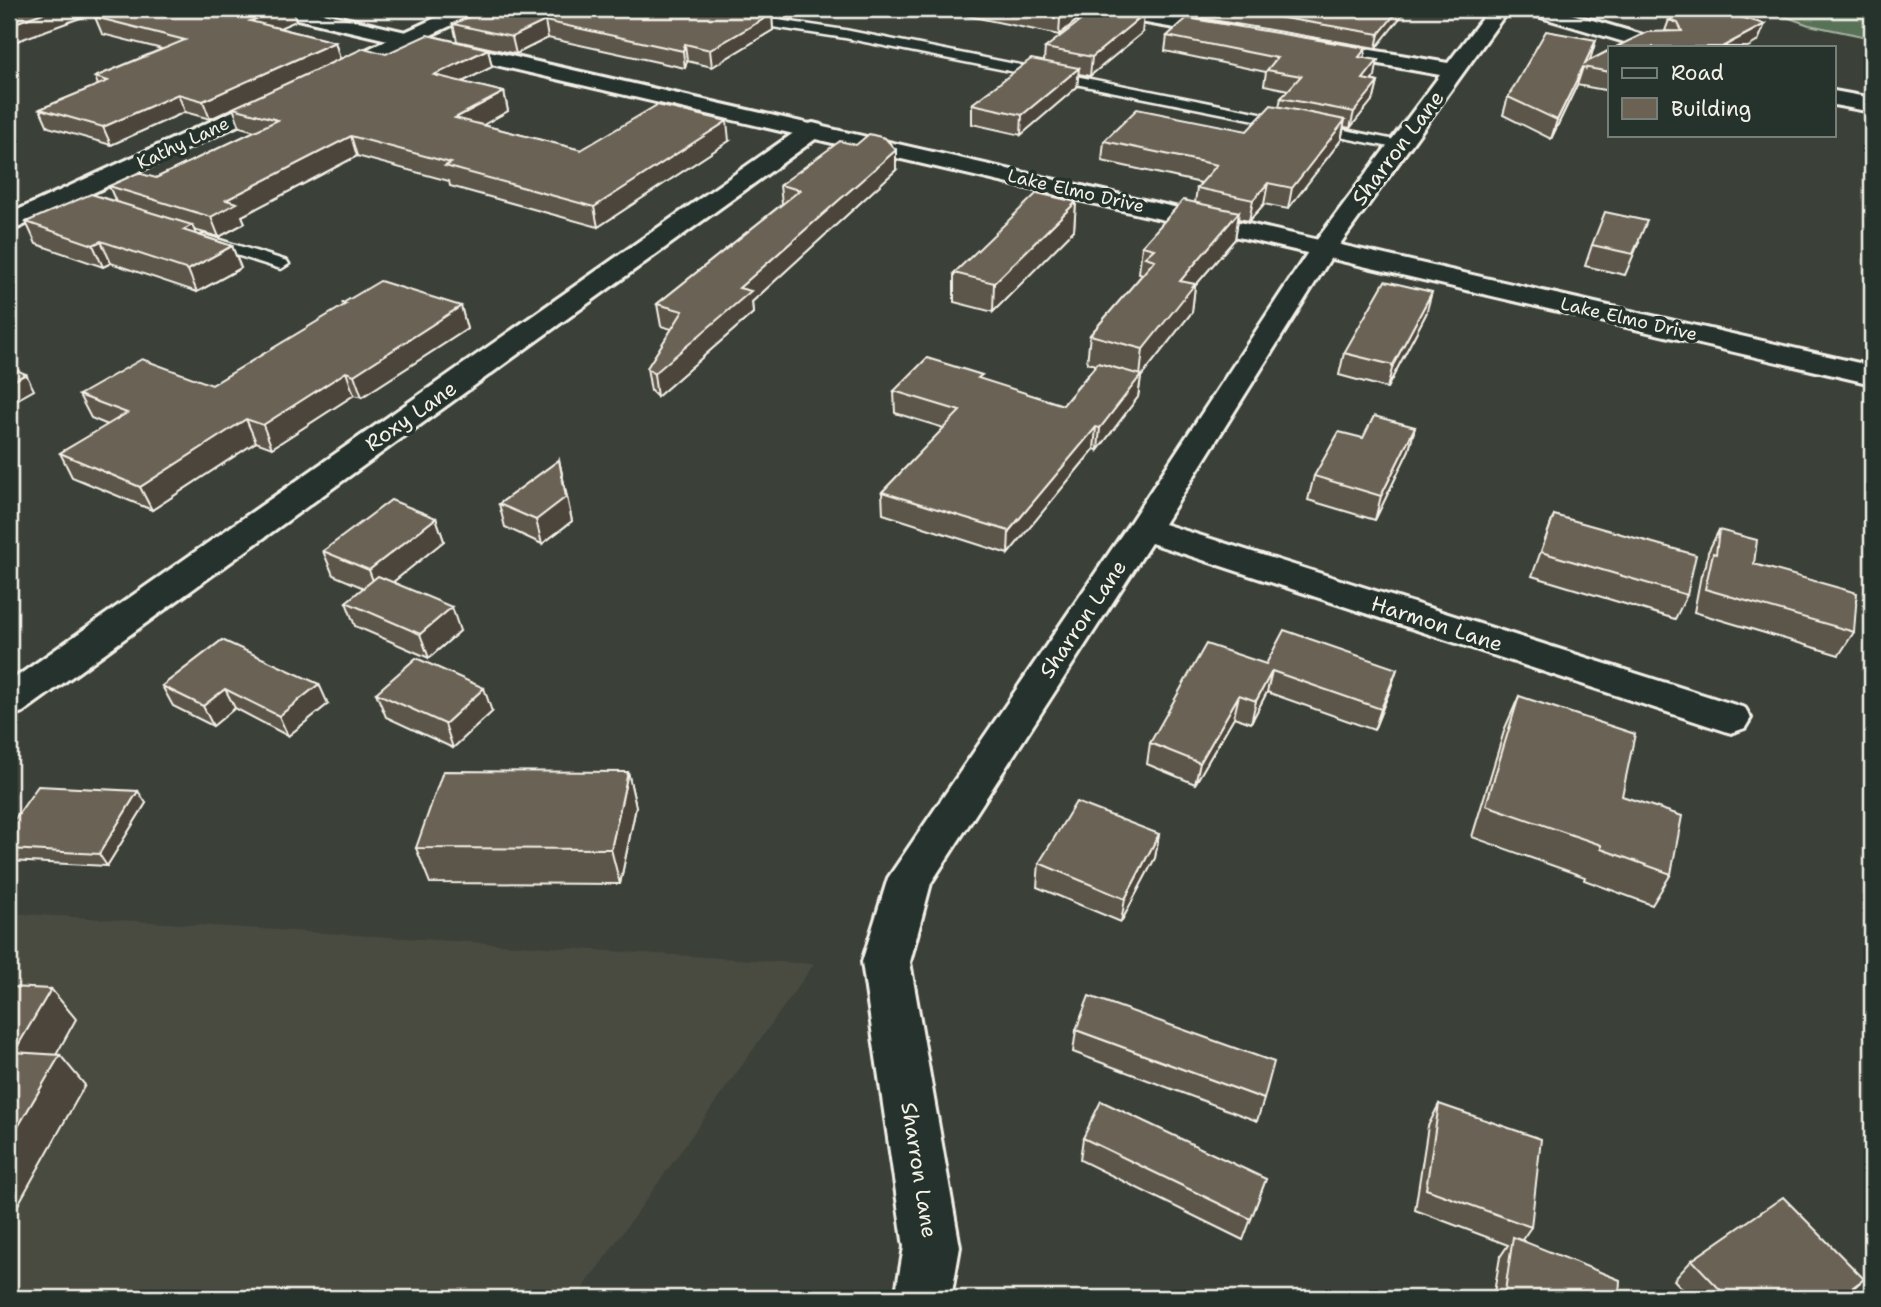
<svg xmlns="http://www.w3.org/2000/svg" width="1881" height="1307" viewBox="0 0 1881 1307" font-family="'Shantell Sans',sans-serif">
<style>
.built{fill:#494b41}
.green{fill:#597258;stroke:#a6b2a0;stroke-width:2}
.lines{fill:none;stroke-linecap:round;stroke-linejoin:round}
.lane-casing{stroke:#f4f1e8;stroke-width:5}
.street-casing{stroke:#f4f1e8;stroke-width:6}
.secondary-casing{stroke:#f4f1e8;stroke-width:6}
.lane{fill:#26332d;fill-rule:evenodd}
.street{fill:#26332d;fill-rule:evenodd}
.secondary{fill:#26332d;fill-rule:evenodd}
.wall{fill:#5c5448;stroke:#f4f1e8;stroke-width:2}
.shaded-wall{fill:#4b453b;stroke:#f4f1e8;stroke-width:2}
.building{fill:#6b6254;stroke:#f4f1e8;stroke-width:2}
.labels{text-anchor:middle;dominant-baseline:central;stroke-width:7;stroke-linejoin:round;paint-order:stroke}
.far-street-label{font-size:18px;fill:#f4f1e8;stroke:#26332d}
.street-label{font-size:21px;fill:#f4f1e8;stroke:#26332d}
</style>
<rect width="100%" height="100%" fill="#3b4139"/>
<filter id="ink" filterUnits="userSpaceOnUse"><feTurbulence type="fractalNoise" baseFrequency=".0143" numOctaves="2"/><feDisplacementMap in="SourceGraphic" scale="14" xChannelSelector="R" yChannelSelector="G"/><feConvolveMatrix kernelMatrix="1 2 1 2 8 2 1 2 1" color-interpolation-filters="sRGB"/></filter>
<g filter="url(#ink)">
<!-- built -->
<path class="built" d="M9 913 814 964 576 1298H9Z"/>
<!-- green -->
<path class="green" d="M1764 9H1872V38L1809 25Z"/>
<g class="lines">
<defs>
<g id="lane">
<path d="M744 15 845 30 1400 141 1407 145 1400 149 845 38 740 22 738 19Z"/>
<path d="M204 235 287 261 289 264 281 269 198 243 196 240 198 237Z"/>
</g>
<g id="street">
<path d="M455 9H481L478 13 9 232V214Z"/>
<path d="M1090 9H1133L1232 26 1239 28 1242 32 1239 36 1232 38 1100 15 1093 13Z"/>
<path d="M1489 9H1509L1335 251 1164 524 1745 708 1751 718 1745 728 1731 733 1151 543 931 883 910 962 960 1247 951 1298H895L904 1247 862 962 888 878 1131 521 1310 249 1440 75 1312 52 1305 50 1302 46 1305 42 1312 40 1448 63Z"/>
<path d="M1524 9H1555L1670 43 1674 47H1641L1527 13Z"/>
<path d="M1834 91 1872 98V112L1834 105Z"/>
<path d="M813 123 821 125 825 130 821 135 23 712 9 716V682L805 125Z"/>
</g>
<path id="secondary" d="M270 9H305L1872 366V384L280 15 273 13Z"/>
</defs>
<!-- lane casing -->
<use href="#lane" class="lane-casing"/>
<!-- street casing -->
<use href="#street" class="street-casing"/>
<!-- secondary casing -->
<use href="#secondary" class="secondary-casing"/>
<!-- lane -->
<use href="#lane" class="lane"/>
<!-- street -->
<use href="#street" class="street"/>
<!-- secondary -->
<use href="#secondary" class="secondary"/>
</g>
<!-- wall -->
<g class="wall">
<path d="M118 9H292L296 21 279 28 335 42 340 59 386 54 488 49 492 67 462 82 504 92 508 111 482 125 581 150 729 141 598 227 450 186 449 181 357 156 242 216 245 223 219 237 194 230 196 234 232 246 241 268 197 292 111 263 103 267 36 244 26 222 116 202 109 186 156 178 255 131 240 127 233 108 210 119 185 112 111 145 48 127 40 109 98 85 95 77 162 49 102 34 95 17Z"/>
<path d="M416 9H450L438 14Z"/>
<path d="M466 9H809L791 20 772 17 773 30 712 67 687 61 685 68 548 38 516 54 457 41 453 24 468 17Z"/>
<path d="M935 9H1089L1088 11 1059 35Z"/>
<path d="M1203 9H1407L1376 48 1201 18Z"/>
<path d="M1669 20 1758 41 1665 31Z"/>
<path d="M1142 33 1090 76 1078 74 1077 87 1021 135 972 124V104L1044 61 1045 48Z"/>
<path d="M1167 36 1364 58 1375 76 1371 80 1378 82 1374 98 1350 128 1344 127 1341 140 1288 209 1264 204 1249 221 1238 219 1235 239 1195 286 1192 312 1141 377 1138 397 1098 450 1094 449 1008 554 883 514 882 492 944 428 895 413 894 391 982 380 1063 405 1096 365 1087 363 1090 335 1143 274 1139 273 1142 246 1195 203 1197 188 1201 183 1102 161 1104 141 1247 131 1279 107 1281 98 1288 90 1264 85 1266 72 1165 51Z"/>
<path d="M1596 40 1589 61 1610 50V91L1577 85 1551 139 1503 115 1508 97Z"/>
<path d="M896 170 752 302 753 313 657 397 651 391 647 368 672 329 661 326 657 304 782 204 780 185Z"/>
<path d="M1076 202 1074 230 993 312 954 302V273Z"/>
<path d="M1639 242 1625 275 1585 266 1592 245Z"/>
<path d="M343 303 461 306 467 329 362 397 354 395 272 448 256 442 152 510 72 477 60 453 108 425 91 418 79 395 212 385 344 306Z"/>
<path d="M1426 314 1387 388 1339 375 1344 353Z"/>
<path d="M1415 427 1409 450 1375 520 1308 500 1314 476 1363 438Z"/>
<path d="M559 460 572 521 542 544 505 527 499 504Z"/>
<path d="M1554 515 1687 595 1675 619 1532 576Z"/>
<path d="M436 518 444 541 393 582 460 631 429 658 355 626 346 602 364 588 333 575 323 551Z"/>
<path d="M1719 530 1754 564 1854 632 1839 655 1694 612 1701 575 1706 565 1708 552Z"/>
<path d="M222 640 328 704 288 736 235 708 213 726 173 706 162 686Z"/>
<path d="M1266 664 1397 669 1390 690 1374 730 1267 692 1251 723 1234 717 1195 784 1147 764 1150 743Z"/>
<path d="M376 693 492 712 453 748 386 717Z"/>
<path d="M1519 696 1622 796 1671 874 1652 905 1584 880 1585 877 1472 837 1505 728Z"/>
<path d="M628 772 636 807 620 884 430 883 416 848Z"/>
<path d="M146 803 107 866 9 861V827Z"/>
<path d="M1159 834 1155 858 1121 922 1037 887 1039 863Z"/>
<path d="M1076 1030 1264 1099 1257 1121 1073 1052Z"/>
<path d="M1439 1104 1531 1227 1522 1240 1619 1298H1493L1500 1257 1508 1245 1415 1210 1428 1126Z"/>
<path d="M1083 1138 1266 1179 1243 1240 1080 1160Z"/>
<path d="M1692 1260 1842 1298H1691L1674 1280Z"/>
</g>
<!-- shaded-wall -->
<g class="shaded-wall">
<path d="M54 9H105L9 44V25Z"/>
<path d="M281 9H292L296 21 256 38 250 21Z"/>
<path d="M437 9H450L438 14Z"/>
<path d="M790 9H809L791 20Z"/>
<path d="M1073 9H1089L1088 11 1059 35 1060 19Z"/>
<path d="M1399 9H1407L1376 48 1379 34Z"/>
<path d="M772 14 773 30 712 67 710 50Z"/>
<path d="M1144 14 1142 33 1090 76 1092 57Z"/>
<path d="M545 21 548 38 516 54 512 37Z"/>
<path d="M1765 24 1758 41 1748 47H1722Z"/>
<path d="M1596 40 1591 57 1586 68 1585 63Z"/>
<path d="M335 42 340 59 210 119 203 101Z"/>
<path d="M685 44 687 61 685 68 683 51Z"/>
<path d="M1366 48 1363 64 1359 57Z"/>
<path d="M488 49 492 67 438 94 434 75Z"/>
<path d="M1378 60 1375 76 1360 95 1363 79Z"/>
<path d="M1583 67 1577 85 1551 139 1557 120Z"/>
<path d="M1079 68 1077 87 1021 135 1022 115Z"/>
<path d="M1378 82 1374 98 1350 128 1354 112Z"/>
<path d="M504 92 508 111 460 138 455 118Z"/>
<path d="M178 94 185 112 111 145 103 127Z"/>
<path d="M1345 120 1341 140 1288 209 1292 188Z"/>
<path d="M727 121 729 141 598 227 594 207Z"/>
<path d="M351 136 357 156 242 216 245 223 219 237 211 217 226 200Z"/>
<path d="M896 150V170L752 302 753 313 657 397 654 374 739 288Z"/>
<path d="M1268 183 1264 204 1249 221 1253 200Z"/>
<path d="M1076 202 1074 230 993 312 994 283Z"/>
<path d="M1239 212 1235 239 1195 286 1192 312 1141 377 1138 397 1098 450 1100 428 1140 376 1143 349 1180 281Z"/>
<path d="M192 225 201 246 183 230Z"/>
<path d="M101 241 111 263 103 267 93 245Z"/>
<path d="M232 246 241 268 197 292 188 270Z"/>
<path d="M1432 292 1426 314 1387 388 1393 365Z"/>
<path d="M461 306 467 329 362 397 354 375Z"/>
<path d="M346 372 354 395 272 448 263 425Z"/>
<path d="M26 374 34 390 9 404V383Z"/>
<path d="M246 419 256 442 152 510 140 487Z"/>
<path d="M1096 427 1094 449 1008 554 1009 531Z"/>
<path d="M1415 427 1409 450 1375 520 1381 496Z"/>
<path d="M559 460 572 521 542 544 536 520Z"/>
<path d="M436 518 444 541 378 594 369 570Z"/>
<path d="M452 607 460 631 429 658 420 634Z"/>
<path d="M1397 669 1390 690 1374 730 1381 709Z"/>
<path d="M1272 671 1267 692 1251 723 1256 701Z"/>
<path d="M319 684 328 704 288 736 279 716Z"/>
<path d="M484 688 492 712 453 748 445 724Z"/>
<path d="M225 689 235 708 213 726 203 706Z"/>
<path d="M1239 695 1234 717 1195 784 1200 763Z"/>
<path d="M628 772 636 807 620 884 611 849Z"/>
<path d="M138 791 146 803 107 866 99 854Z"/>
<path d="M1159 834 1155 858 1121 922 1125 899Z"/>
<path d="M51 989 76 1019 41 1082 14 1052Z"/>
<path d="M60 1055 85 1085 11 1217 9 1215V1142Z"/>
<path d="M1864 1279 1842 1298H1838Z"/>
</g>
<!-- building -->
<g class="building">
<path d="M9 9H54L9 25Z"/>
<path d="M118 9H281L250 21 335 42 203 101 178 94 103 127 40 109 108 81 95 77 185 40 95 17Z"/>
<path d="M486 9H739L772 14 710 50 685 44 683 51 545 21 512 37 453 24Z"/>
<path d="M1012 9H1073L1060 19Z"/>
<path d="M1096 9H1114L1144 14 1092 57 1045 48Z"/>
<path d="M1230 9H1399L1379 34Z"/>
<path d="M1693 9H1711L1765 24 1722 47H1616L1647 32 1682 31 1678 23 1669 20Z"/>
<path d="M1187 18 1366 48 1359 57 1378 60 1363 79 1378 82 1354 112 1281 98 1301 76 1267 70 1277 58 1167 36Z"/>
<path d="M1546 31 1596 40 1585 63 1610 50V72L1583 67 1557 120 1508 97Z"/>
<path d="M427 35 488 49 434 75 504 92 455 118 581 150 657 105 727 121 594 207 445 166 451 163 351 136 226 200 237 203 211 217 109 186 138 173 156 178 278 120 233 108 364 48 386 54Z"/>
<path d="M1031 59 1079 68 1022 115 972 104Z"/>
<path d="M1271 105 1345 120 1292 188 1268 183 1253 200 1197 188 1217 165 1104 141 1137 109 1247 131Z"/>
<path d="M869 134 885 138 896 150 739 288 751 291 654 374 647 368 683 311 657 304 800 190 780 185 840 141 856 145Z"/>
<path d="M1037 193 1076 202 994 283 954 273Z"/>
<path d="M91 194 192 225 183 230 232 246 188 270 101 241 93 245 26 222Z"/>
<path d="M1183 200 1239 212 1180 281 1195 284 1143 349 1090 335 1155 260 1145 257 1154 249 1142 246Z"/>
<path d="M1605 212 1647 221 1633 254 1592 245Z"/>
<path d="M380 281 461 306 354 375 346 372 263 425 246 419 140 487 60 453 127 413 79 395 142 359 212 385 346 304 343 303Z"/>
<path d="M1385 281 1432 292 1393 365 1344 353Z"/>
<path d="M927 358 982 375 978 378 1063 405 1098 363 1141 375 1100 428 1096 427 1009 531 882 492 960 411 894 391Z"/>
<path d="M9 367 26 374 9 383Z"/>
<path d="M1374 416 1415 427 1381 496 1314 476 1339 432 1363 438Z"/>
<path d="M559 460 566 497 536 520 499 504Z"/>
<path d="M391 500 436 518 369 570 323 551Z"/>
<path d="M1554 515 1696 555 1687 595 1541 552Z"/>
<path d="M1719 530 1757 540 1754 564 1857 593 1854 632 1705 589 1713 553 1716 554Z"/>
<path d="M378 576 452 607 420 634 346 602Z"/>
<path d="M1284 630 1397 669 1381 709 1272 671 1256 701 1239 695 1200 763 1150 743 1206 644 1266 664Z"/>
<path d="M222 640 319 684 279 716 225 689 203 706 162 686Z"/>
<path d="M416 658 484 688 445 724 376 693Z"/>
<path d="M1519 696 1635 734 1622 796 1682 816 1671 874 1601 849V845L1486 805Z"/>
<path d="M443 771 628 772 611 849 416 848Z"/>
<path d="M38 786 138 791 99 854 9 849V827Z"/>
<path d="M1076 802 1159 834 1125 899 1039 863Z"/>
<path d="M9 987 51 989 14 1052 60 1055 9 1142Z"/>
<path d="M1089 996 1274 1062 1264 1099 1076 1030Z"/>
<path d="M1101 1101 1266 1179 1251 1219 1083 1138Z"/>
<path d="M1439 1104 1541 1139 1531 1227 1426 1189Z"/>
<path d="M1783 1197 1864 1279 1838 1298H1728L1692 1260Z"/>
<path d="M1513 1237 1620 1280 1619 1298H1504Z"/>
</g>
</g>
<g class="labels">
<!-- far-street labels -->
<g class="far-street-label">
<text transform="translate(183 143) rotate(-25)">Kathy Lane</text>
<text transform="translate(1076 191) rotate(13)">Lake Elmo Drive</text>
<text transform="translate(1629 319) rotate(13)">Lake Elmo Drive</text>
</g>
<!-- street labels -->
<g class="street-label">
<text transform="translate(1398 148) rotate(-53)">Sharron Lane</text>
<text transform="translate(411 416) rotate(-35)">Roxy Lane</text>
<text transform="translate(1083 619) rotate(-56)">Sharron Lane</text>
<text transform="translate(1437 624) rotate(18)">Harmon Lane</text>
<text transform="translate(919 1170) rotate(81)">Sharron Lane</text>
</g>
</g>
<!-- margin -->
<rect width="1881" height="1307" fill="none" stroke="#26332d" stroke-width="35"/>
<rect x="18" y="18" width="1846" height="1272" fill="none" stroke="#f4f1e8" stroke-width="2.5" filter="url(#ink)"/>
<!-- legend -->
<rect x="1608" y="46" width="228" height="91" fill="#26332d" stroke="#787f78" stroke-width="2"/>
<rect x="1622" y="68" width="35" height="10" fill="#26332d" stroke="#787f78" stroke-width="2"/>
<text x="1671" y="80" font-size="21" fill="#f4f1e8">Road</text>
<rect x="1622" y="98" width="35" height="21" fill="#6b6254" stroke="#787f78" stroke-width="2"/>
<text x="1671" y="116" font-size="21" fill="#f4f1e8">Building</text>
</svg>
